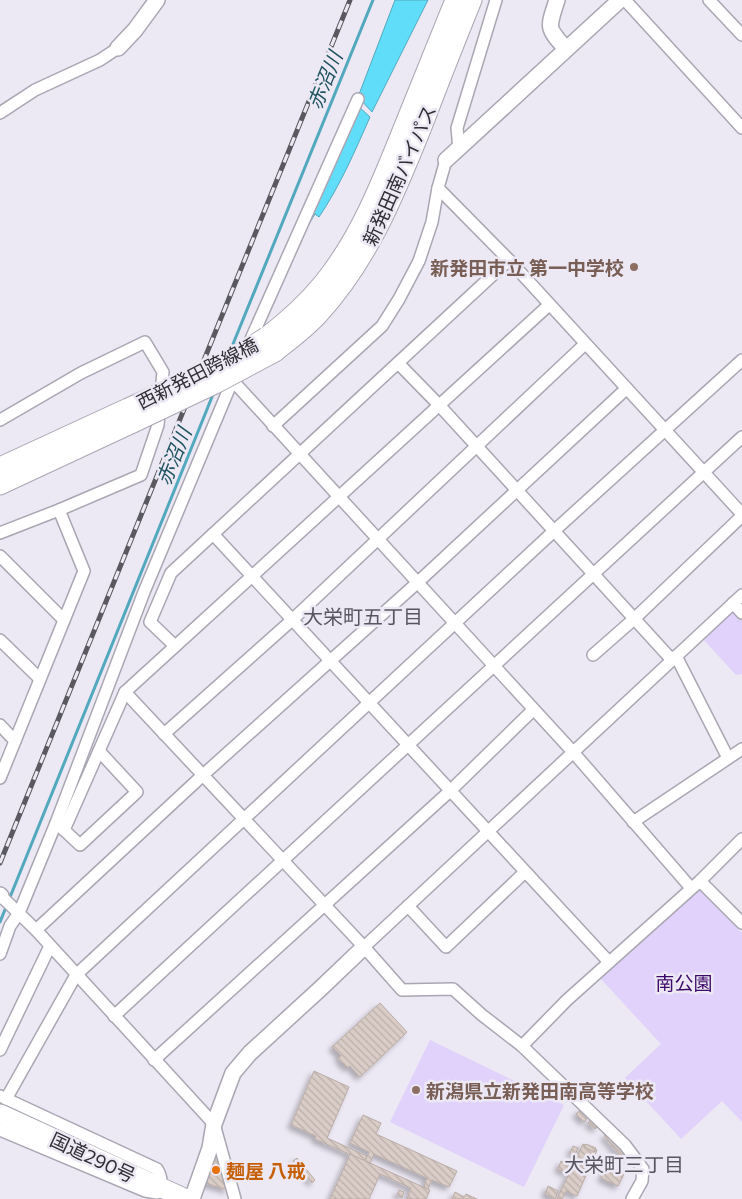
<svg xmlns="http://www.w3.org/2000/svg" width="742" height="1199" viewBox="0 0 742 1199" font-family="Commissioner,'Noto Sans JP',sans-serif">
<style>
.green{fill:#e0d2fa}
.water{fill:#60ddf8;stroke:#52a9bd}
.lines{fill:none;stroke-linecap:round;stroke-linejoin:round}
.stream{stroke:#52a9bd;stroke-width:3}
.building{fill:url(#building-back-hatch);stroke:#b9aca6;filter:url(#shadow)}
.minor-casing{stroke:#aaa6b2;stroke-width:14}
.tertiary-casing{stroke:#aaa6b2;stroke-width:18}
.trunk-casing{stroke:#aaa6b2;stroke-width:21}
.minor{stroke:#fff;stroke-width:11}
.tertiary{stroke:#fff;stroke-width:15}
.trunk{stroke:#fff;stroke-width:19}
.rail-casing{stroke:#5a595f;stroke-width:5}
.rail{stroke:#ece8f4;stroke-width:3;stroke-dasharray:9;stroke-linecap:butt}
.trunk-bridge-casing{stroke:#aaa6b2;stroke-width:21;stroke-linecap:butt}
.trunk-bridge{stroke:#fff;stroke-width:19}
.education-dot{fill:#8d6e63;stroke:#ece8f4;stroke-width:2}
.food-dot{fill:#e8710a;stroke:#ece8f4;stroke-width:2}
.labels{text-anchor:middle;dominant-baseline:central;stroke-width:5;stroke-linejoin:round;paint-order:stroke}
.street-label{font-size:19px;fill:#302f34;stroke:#ece8f4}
.education-label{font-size:19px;font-weight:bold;fill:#785e54;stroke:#ece8f4;text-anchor:end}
.park-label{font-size:19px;fill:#3c0a69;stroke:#ece8f4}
.food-label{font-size:19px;font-weight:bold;fill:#c56008;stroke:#ece8f4;text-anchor:start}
.water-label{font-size:20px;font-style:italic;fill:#1e535f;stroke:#ece8f4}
.neighbourhood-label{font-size:20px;fill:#595560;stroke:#ece8f4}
</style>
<defs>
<pattern id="building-back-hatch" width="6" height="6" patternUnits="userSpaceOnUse" patternTransform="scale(1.25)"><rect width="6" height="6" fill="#daccc6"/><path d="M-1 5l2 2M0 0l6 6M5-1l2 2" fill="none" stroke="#bbb0ab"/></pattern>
<filter id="shadow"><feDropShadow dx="-3.5" dy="3.5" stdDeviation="2.5" flood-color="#0004"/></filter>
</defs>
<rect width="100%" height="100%" fill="#ece8f4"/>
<!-- green -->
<g class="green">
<path d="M734 609 742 618V674L736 675 703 639Z"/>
<path d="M700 887 742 933V1122L722 1101 681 1139 625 1078 661 1044 601 979Z"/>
<path d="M430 1040 564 1105 524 1187 390 1122Z"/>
</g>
<!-- water -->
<g class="water">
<path d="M395 0H428L372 112 358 97Z"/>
<path d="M357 105 370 117C355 151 340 186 319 217L315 214 306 229Z"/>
</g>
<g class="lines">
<!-- stream -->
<g class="stream">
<path d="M231 349 373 0"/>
<path d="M0 922 214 392"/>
</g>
</g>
<!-- building -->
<g class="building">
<path d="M380 1003 407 1032 360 1077 350 1066 347 1068 338 1058 341 1056 332 1047Z"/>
<path d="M314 1071 349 1087 327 1138 367 1156 365 1161 315 1139 316 1136 291 1125Z"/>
<path d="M581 1109 589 1116 584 1122 576 1114Z"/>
<path d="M363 1115 381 1123 376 1134 457 1171 449 1187 432 1180 428 1189 424 1187 427 1178 374 1154 370 1163 365 1161 369 1152 350 1143Z"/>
<path d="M592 1118 599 1125 595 1129 588 1123Z"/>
<path d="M608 1133 627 1156 623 1159 604 1136Z"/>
<path d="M583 1144 597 1150 577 1196 566 1191 562 1199H557Z"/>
<path d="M586 1144 596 1148 594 1152 584 1147Z"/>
<path d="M573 1146 578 1148 575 1155 570 1153Z"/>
<path d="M350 1154 430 1190 426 1199H407L411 1188 380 1174 369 1199H330Z"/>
<path d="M214 1156 219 1158 228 1190 205 1183Z"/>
<path d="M297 1158 315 1180 312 1183 293 1161Z"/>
<path d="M561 1161 570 1165 566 1173 558 1169Z"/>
<path d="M606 1168 616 1173 618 1169 625 1172 618 1186 601 1178Z"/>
<path d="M548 1186 558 1191 555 1199 545 1194Z"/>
<path d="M399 1190 404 1192 402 1198 397 1195Z"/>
<path d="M455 1192 464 1197 466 1194 477 1199H452Z"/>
</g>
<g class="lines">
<defs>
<g id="minor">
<path d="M625 0 742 128"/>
<path d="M709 0 742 35"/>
<path d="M0 113 35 90 100 60 118 48"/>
<path d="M459 149 457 128 496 0"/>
<path d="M438 188 509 260 742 514"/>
<path d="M247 348 358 99"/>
<path d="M398 363 439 405 672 660"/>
<path d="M233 381 573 752 691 888"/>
<path d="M0 420 81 373 145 342 163 372 158 425 141 475 59 510 0 533"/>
<path d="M273 426 382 326 399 299 419 261 432 222 438 188 446 160"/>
<path d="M213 534 609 962"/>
<path d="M0 556 64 620"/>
<path d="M733 603 742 613"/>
<path d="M0 640 40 679"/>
<path d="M175 646 150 622 171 573 509 260"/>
<path d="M593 655 634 619 742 516"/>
<path d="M676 656 728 758"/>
<path d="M125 692 364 947 402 990 453 989 482 1015 522 1046 625 1145 643 1169 642 1181 632 1199"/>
<path d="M0 725 15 741"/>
<path d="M164 734 292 620 585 344"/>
<path d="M0 778 84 571 59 510"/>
<path d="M633 822 742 749"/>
<path d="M56 823 64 830 125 692 549 305"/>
<path d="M64 830 80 845 137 792 99 751"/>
<path d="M700 881 742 923"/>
<path d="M1 896 36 930 214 1124 235 1199"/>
<path d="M408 906 446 947 525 872"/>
<path d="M36 930 203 775 417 583 626 389"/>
<path d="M364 947 742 595"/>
<path d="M0 954 10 926 19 913 56 823 144 592 236 372"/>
<path d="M114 1016 742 437"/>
<path d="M522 1046 567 1000 700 881 742 839"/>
<path d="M0 1050 50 946"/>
<path d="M154 1060 450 791 533 710"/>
<path d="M6 1099 76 975 554 531 742 360"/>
<path d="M0 1130 145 1191 157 1193C163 1184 162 1177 157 1169L0 1096"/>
</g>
<g id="tertiary">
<path d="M557 0C548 28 546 27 566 49"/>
<path d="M118 48 135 30 157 0"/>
<path d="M446 160 620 0"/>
<path d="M0 895 1 896"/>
<path d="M192 1199 210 1148 214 1124 233 1073 250 1053 320 989 364 947"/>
</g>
<g id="trunk">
<path d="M266 337C287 321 307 303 324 282 360 237 381 183 402 131 420 87 437 44 455 0"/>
<path d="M275 352C290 340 305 329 318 315 368 261 395 194 422 127 438 85 455 42 472 0"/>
<path d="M0 467 128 408"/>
<path d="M0 485 133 423"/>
<path d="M0 1114 186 1199"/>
</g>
</defs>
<!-- minor casing -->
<use href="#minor" class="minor-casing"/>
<!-- tertiary casing -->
<use href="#tertiary" class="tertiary-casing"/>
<!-- trunk casing -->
<use href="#trunk" class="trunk-casing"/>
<!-- minor -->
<use href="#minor" class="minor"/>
<!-- tertiary -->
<use href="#tertiary" class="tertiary"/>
<!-- trunk -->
<use href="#trunk" class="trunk"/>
<defs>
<path id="rail" d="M0 863 350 0"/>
</defs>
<!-- rail casing -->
<use href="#rail" class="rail-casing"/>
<!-- rail -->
<use href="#rail" class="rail"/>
<defs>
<g id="trunk-bridge">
<path d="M128 408 223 364 266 337"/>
<path d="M133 423 215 384 275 352"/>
</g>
</defs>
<!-- trunk-bridge casing -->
<use href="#trunk-bridge" class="trunk-bridge-casing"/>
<!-- trunk-bridge -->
<use href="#trunk-bridge" class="trunk-bridge"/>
</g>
<!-- markers -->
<g class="education-dot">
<circle cx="634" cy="267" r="5"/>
<circle cx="416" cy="1090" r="5"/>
</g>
<circle class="food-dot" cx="216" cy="1170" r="5"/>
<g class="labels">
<!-- street labels -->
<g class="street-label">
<text transform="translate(399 175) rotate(-66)">新発田南バイパス</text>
<text transform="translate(197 373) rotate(-27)">西新発田跨線橋</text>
<text transform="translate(93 1157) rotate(25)">国道290号</text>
</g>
<!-- education labels -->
<g class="education-label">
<text x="624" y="267">新発田市立 第一中学校</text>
<text x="426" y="1090" text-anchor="start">新潟県立新発田南高等学校</text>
</g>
<!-- park labels -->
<g class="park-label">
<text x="684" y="982">南公園</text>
</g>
<!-- food labels -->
<g class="food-label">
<text x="226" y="1170">麺屋 八戒</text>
</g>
<!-- water labels -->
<g class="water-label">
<text transform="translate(324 80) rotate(-68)">赤沼川</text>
<text transform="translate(173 456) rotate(-68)">赤沼川</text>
</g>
<!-- neighbourhood labels -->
<g class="neighbourhood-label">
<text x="363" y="616">大栄町五丁目</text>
<text x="624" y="1164">大栄町三丁目</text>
</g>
</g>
</svg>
